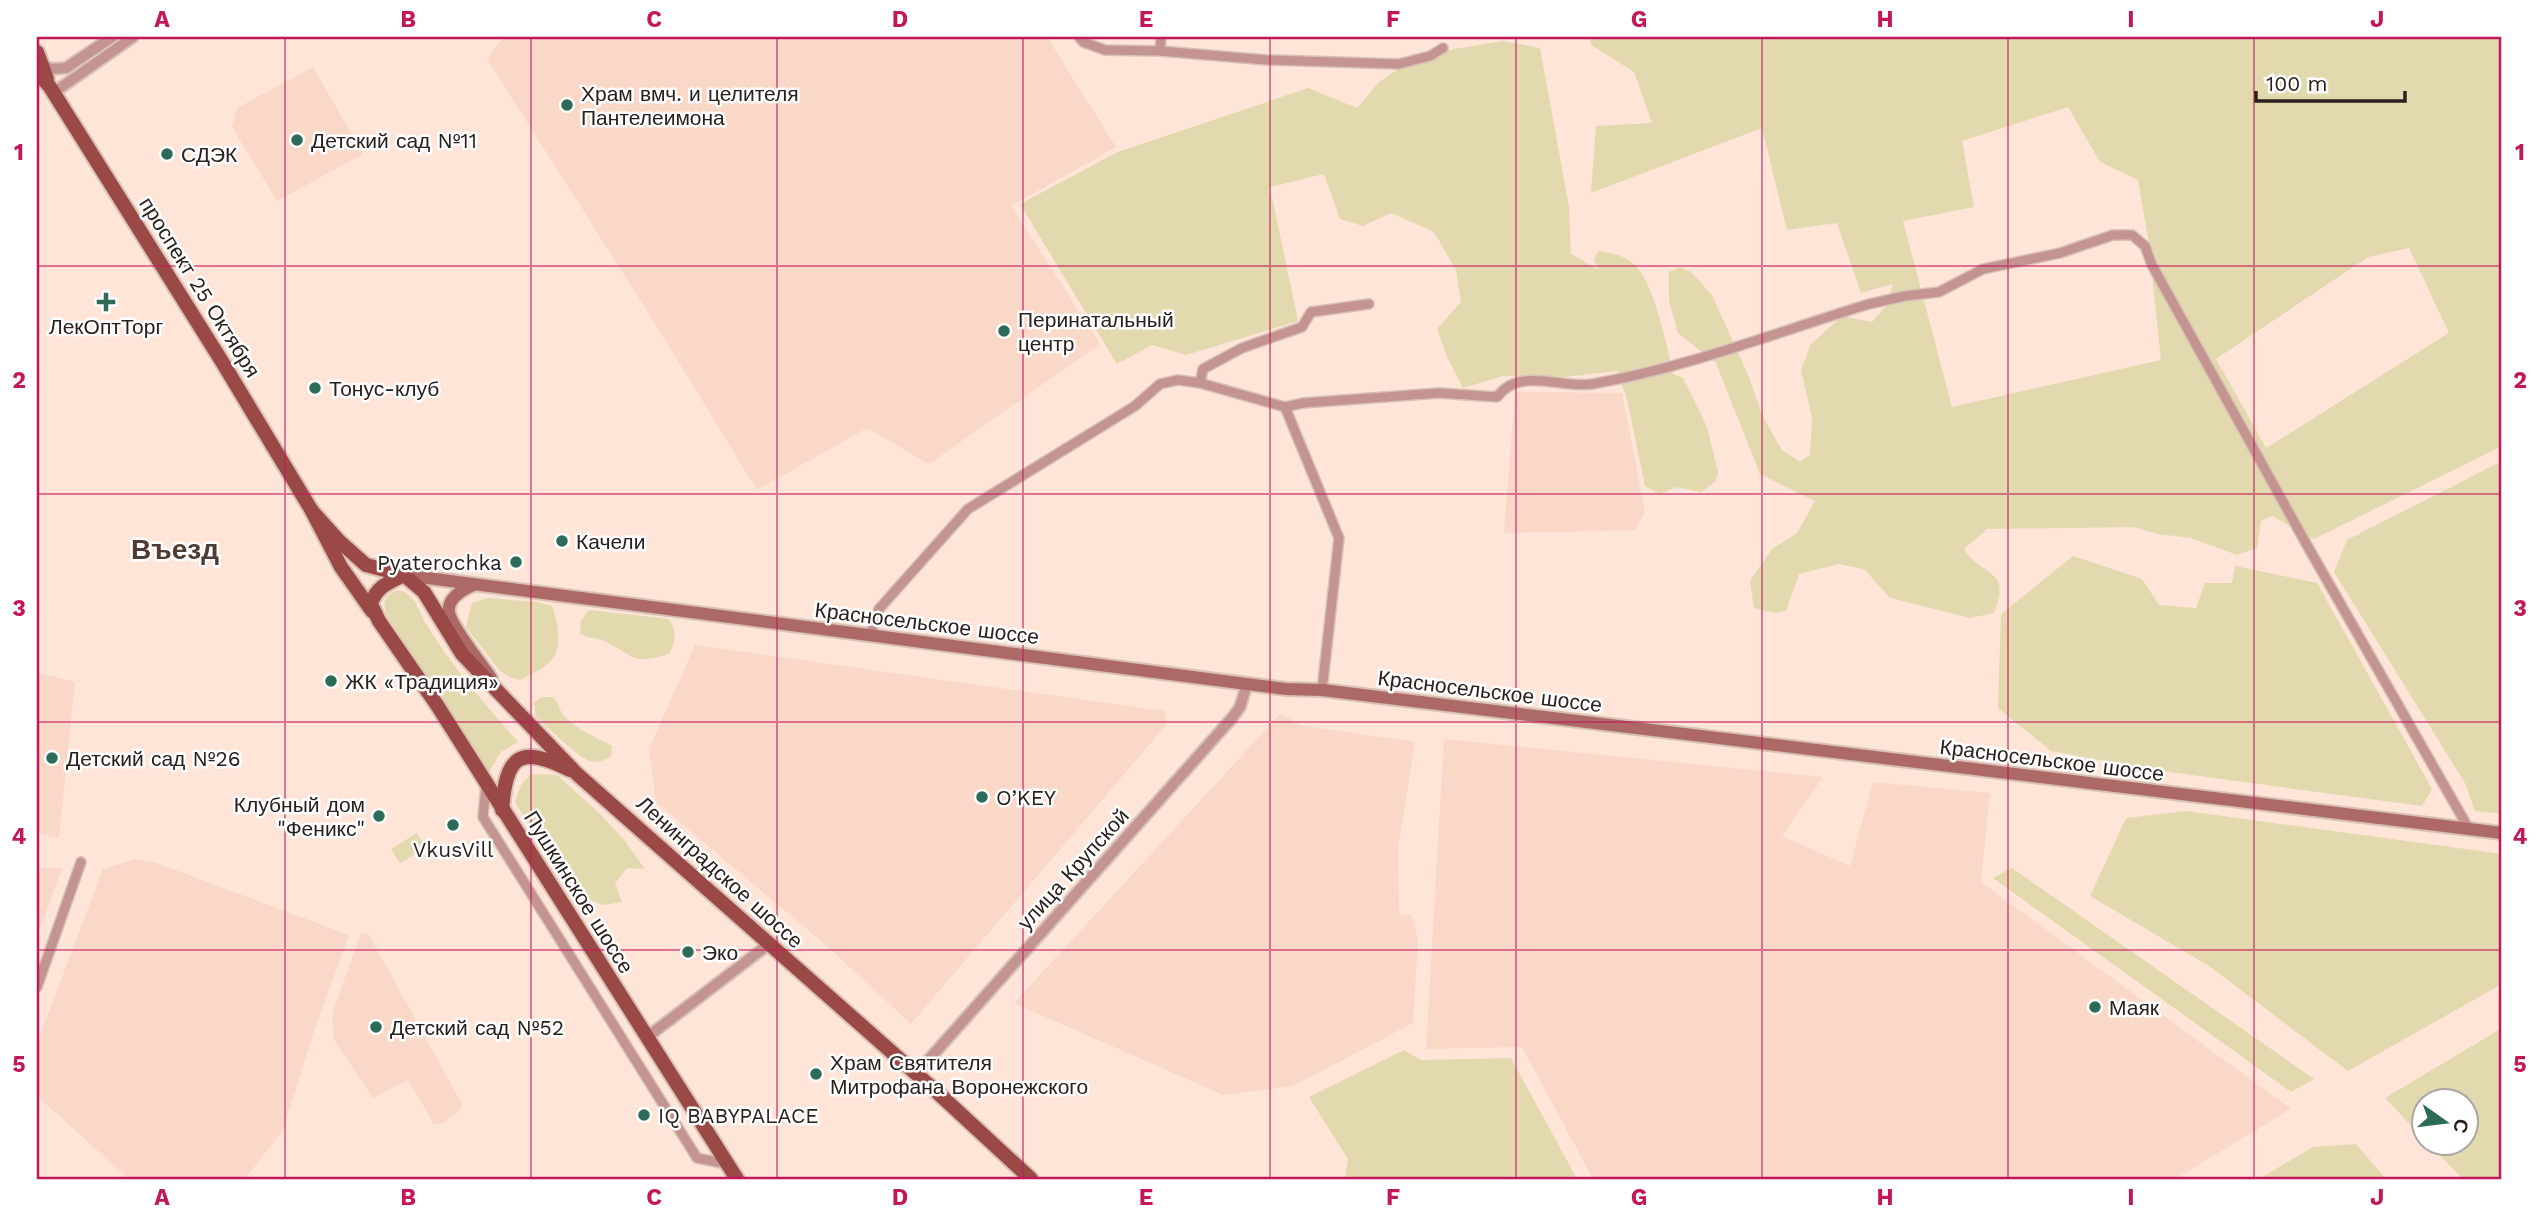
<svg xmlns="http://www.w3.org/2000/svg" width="2539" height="1216" viewBox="0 0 2539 1216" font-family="'Work Sans',sans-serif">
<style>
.built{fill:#f9d8c7}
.green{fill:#e2d9ae;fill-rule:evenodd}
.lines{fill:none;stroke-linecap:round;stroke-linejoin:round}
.minor-casing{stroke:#d8c2b6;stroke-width:12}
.tertiary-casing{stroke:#d8c2b6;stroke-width:14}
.secondary-casing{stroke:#d8c2b6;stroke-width:16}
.primary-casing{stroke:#d8c2b6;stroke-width:18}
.minor{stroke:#c39490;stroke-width:9}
.tertiary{stroke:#c39490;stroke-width:10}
.secondary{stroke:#ac6965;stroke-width:12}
.primary{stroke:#9a4946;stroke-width:14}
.grid{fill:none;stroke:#c2185b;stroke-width:2;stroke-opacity:0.55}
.poi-dot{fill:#2c6b57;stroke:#fff;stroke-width:2.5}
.labels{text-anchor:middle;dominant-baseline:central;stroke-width:5;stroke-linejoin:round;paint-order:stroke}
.poi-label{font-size:21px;fill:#29201b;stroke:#fff;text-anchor:start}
.street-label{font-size:21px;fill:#29201b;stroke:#fff}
.district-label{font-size:28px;font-weight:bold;fill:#4f3b31;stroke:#fff}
.neatline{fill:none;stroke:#c2185b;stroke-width:2.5}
.grid-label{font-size:23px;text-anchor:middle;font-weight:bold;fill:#c2185b}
</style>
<rect width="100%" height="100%" fill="#fee5d8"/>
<!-- built -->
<g class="built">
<path d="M504 37H1047L1116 147 1011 206 1100 344 929 464 867 428 757 490 656 325 487 59Z"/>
<path d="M313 67 363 154 277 201 232 127 237 108Z"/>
<path d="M1515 392 1622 393 1645 512 1635 530 1504 533Z"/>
<path d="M695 645 1164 711 1167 724 911 1024 829 948 656 802 649 749Z"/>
<path d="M37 673 75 682 59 838 37 834Z"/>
<path d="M1281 713 1299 725 1415 742 1398 848 1399 908 1401 916 1411 914 1418 940 1413 1023 1293 1086 1223 1095 1014 1003Z"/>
<path d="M1444 739 1823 777 1782 836 1850 866 1873 782 1990 793 1981 882 2291 1109 2175 1179H1593L1522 1047 1426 1049Z"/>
<path d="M136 859 154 862 349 935 315 1028 283 1130 245 1179H129L37 1096V1043L103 869Z"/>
<path d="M37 868H62L37 938Z"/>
<path d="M361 933 369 935 462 1104 460 1111 441 1124H434L408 1080 373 1098 334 1040 332 1014Z"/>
</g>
<!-- green -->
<g class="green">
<path d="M1590 37H2502V446L2314 539 2272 516 2261 521 2257 548 2237 555 2191 538 2158 534 2133 527 1987 529 1964 549C1982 578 2012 567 1994 613L1970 618 1890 598 1864 569 1839 564 1799 574 1786 611 1775 613 1754 608 1750 581 1772 549 1797 533 1815 501 1760 474 1716 363 1678 333 1669 301V272L1680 267 1691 272 1712 295 1749 377 1763 417 1782 450 1800 462 1810 455 1812 418 1801 370 1811 344 1839 319 1846 317 1872 322 1886 306 1893 284 1861 293 1837 223 1787 230 1762 128 1591 193 1596 126 1652 123 1634 72 1591 45ZM2068 107 2100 162 2138 180 2148 238 2161 360 1952 407 1903 221 1974 207 1962 141ZM2409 248 2449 333 2266 448 2216 359 2368 257Z"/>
<path d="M1503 41 1540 48 1569 207 1571 254 1599 270 1594 259 1598 251C1610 253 1624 255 1634 264 1654 282 1667 346 1673 374L1683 378 1707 427 1718 472 1716 481 1701 492 1676 487 1660 494 1645 486 1627 399 1617 371 1565 377 1503 376 1463 388 1447 357 1437 329 1461 302 1456 270 1434 232 1391 213 1363 226 1340 219 1324 174 1270 187 1298 321 1186 355 1152 345 1117 364 1020 204 1118 152 1308 88 1357 108 1379 82 1419 55Z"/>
<path d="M2502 461V814L2475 811 2465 783 2334 572 2347 540Z"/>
<path d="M2073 556 2142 579 2159 605 2196 608 2205 583H2232L2235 566 2317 583 2432 789 2422 806 2155 770 2051 751 1998 708 2001 614Z"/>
<path d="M399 590C415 594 418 610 425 622 451 666 485 704 518 742L501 752 489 772 387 616C381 603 386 593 399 590Z"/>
<path d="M487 598 537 602 552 606C558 624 564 647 549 663 542 670 528 675 520 680L509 677 499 670 466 627 472 603Z"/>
<path d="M589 610 669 619C677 632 676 641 669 654 630 665 637 657 606 642 597 637 588 639 580 634L581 621Z"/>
<path d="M541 697H553C559 703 559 710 564 716 577 730 596 737 612 746L611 756C604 760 598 764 590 761 576 756 548 727 536 717L534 703Z"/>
<path d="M531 774 557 775 601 815 625 841 645 869 627 868 615 883 622 902 602 905 576 893 550 859 515 802 521 785Z"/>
<path d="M2186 811 2502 854V984L2348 1071 2209 966 2090 896 2126 818Z"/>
<path d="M417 833 426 848 400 863 391 849Z"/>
<path d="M2012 868 2314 1079 2291 1092 1993 878Z"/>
<path d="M2502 1028V1179H2463L2428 1143 2466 1142V1100H2424L2423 1138 2385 1098Z"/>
<path d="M1404 1050 1421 1060 1511 1058 1577 1179H1345L1348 1159 1309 1097Z"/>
<path d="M2356 1144 2386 1179H2259L2313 1147Z"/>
</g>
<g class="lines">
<defs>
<g id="minor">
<path d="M1079 37 1083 42 1105 50 1160 51 1267 60 1399 64 1430 56 1443 48"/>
<path d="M1160 51 1161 37"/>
<path d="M1200 383 1203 369 1242 348 1302 327 1311 312 1369 304"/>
<path d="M1285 407 1303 403 1439 393 1497 397C1520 366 1561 389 1592 384 1686 368 1777 332 1869 304L1905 296 1939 292 1983 269 2060 253 2113 235H2132L2145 246 2152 265 2308 547 2469 829"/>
<path d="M870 635 879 609 968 509 1135 406 1160 384 1178 380 1200 383 1285 407 1339 538 1322 690"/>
<path d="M486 785 483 817 697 1158 727 1164"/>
<path d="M37 987 81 862"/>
</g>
<g id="tertiary">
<path d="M41 63 50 69 66 68 112 37"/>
<path d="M53 93 133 37"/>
<path d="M646 1038 769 944"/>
<path d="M916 1074 1232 718 1240 707 1247 684"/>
</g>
<g id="secondary">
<path d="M404 575 1286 689 1322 690 2502 833"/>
<path d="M473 585C462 590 447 598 449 612 451 627 482 664 491 678"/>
</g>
<g id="primary">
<path d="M37 52 47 79"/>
<path d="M37 72 50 87 221 360 312 511 341 567 372 611"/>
<path d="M312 511 339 541 366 565 404 575 424 592 462 654 577 774 938 1093 1031 1179"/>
<path d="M404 575C389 582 376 587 371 604L379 621 437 705 737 1179"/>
<path d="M502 810C506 754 520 745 570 770"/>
</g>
</defs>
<!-- minor casing -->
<use href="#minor" class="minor-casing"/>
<!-- tertiary casing -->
<use href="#tertiary" class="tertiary-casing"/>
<!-- secondary casing -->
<use href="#secondary" class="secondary-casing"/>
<!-- primary casing -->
<use href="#primary" class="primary-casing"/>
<!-- minor -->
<use href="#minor" class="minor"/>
<!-- tertiary -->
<use href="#tertiary" class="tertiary"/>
<!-- secondary -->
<use href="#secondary" class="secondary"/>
<!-- primary -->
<use href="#primary" class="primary"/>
</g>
<!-- grid -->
<path class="grid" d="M285 37V1179M531 37V1179M777 37V1179M1023 37V1179M1270 37V1179M1516 37V1179M1762 37V1179M2008 37V1179M2254 37V1179M37 266H2502M37 494H2502M37 722H2502M37 950H2502"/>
<!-- markers -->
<g class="poi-dot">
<circle cx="567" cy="105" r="7"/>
<circle cx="297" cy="140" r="7"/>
<circle cx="167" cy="154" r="7"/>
<path d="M102.5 291.5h7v7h7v7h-7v7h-7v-7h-7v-7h7z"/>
<circle cx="1004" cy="331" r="7"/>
<circle cx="315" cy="388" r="7"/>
<circle cx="562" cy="541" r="7"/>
<circle cx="516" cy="562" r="7"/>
<circle cx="331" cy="681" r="7"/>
<circle cx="52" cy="758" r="7"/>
<circle cx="982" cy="797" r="7"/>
<circle cx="379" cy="816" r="7"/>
<circle cx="453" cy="825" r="7"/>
<circle cx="688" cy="952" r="7"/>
<circle cx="2095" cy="1007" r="7"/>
<circle cx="376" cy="1027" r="7"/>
<circle cx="816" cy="1074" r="7"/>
<circle cx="644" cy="1115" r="7"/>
</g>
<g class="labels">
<!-- poi labels -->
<g class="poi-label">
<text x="581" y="93">Храм вмч. и целителя<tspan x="581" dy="24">Пантелеимона</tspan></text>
<text x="311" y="140">Детский сад №11</text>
<text x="181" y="154">СДЭК</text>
<text x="1018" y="319">Перинатальный<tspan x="1018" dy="24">центр</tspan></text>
<text x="106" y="326" text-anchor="middle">ЛекОптТорг</text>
<text x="329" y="388">Тонус-клуб</text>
<text x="576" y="541">Качели</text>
<text x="502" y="562" text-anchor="end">Pyaterochka</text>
<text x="345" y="681">ЖК «Традиция»</text>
<text x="66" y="758">Детский сад №26</text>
<text x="996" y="797">O’KEY</text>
<text x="365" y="804" text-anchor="end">Клубный дом<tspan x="365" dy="24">"Феникс"</tspan></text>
<text x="453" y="849" text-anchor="middle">VkusVill</text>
<text x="702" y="952">Эко</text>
<text x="2109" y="1007">Маяк</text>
<text x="390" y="1027">Детский сад №52</text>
<text x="830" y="1062">Храм Святителя<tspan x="830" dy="24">Митрофана Воронежского</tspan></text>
<text x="658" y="1115">IQ BABYPALACE</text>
</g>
<!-- street labels -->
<g class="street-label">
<text transform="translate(200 287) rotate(58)">проспект 25 Октября</text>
<text transform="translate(927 623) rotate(7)">Красносельское шоссе</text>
<text transform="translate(1490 691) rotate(7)">Красносельское шоссе</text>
<text transform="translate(2052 760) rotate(7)">Красносельское шоссе</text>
<text transform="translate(1073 869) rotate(-48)">улица Крупской</text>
<text transform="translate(720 872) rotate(42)">Ленинградское шоссе</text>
<text transform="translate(579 892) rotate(58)">Пушкинское шоссе</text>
</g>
<!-- district labels -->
<g class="district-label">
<text x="175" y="549">Въезд</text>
</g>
</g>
<!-- border -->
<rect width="2539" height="1216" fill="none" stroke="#ffffff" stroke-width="77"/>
<!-- north arrow -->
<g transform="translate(2445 1122) rotate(104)"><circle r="33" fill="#ffffff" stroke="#a9a6a4" stroke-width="2"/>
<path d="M0-5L12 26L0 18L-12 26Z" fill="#2c6b57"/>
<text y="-10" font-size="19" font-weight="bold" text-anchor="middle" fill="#29201b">С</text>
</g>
<!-- scale -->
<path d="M2256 91v10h149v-10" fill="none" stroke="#29201b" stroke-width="3.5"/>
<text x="2266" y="91" font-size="21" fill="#29201b" stroke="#ffffff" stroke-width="5" paint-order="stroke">100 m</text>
<rect x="38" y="38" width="2462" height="1140" class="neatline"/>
<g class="grid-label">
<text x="162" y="27">A</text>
<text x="408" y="27">B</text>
<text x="654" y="27">C</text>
<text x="900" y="27">D</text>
<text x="1146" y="27">E</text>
<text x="1393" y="27">F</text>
<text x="1639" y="27">G</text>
<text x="1885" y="27">H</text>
<text x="2131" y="27">I</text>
<text x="2377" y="27">J</text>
<text x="19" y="160">1</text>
<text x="2520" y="160">1</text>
<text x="19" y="388">2</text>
<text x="2520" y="388">2</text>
<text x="19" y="616">3</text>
<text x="2520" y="616">3</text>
<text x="19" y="844">4</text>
<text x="2520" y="844">4</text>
<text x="19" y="1072">5</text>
<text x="2520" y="1072">5</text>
<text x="162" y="1205">A</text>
<text x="408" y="1205">B</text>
<text x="654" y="1205">C</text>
<text x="900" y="1205">D</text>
<text x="1146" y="1205">E</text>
<text x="1393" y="1205">F</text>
<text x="1639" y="1205">G</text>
<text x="1885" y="1205">H</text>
<text x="2131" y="1205">I</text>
<text x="2377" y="1205">J</text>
</g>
</svg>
